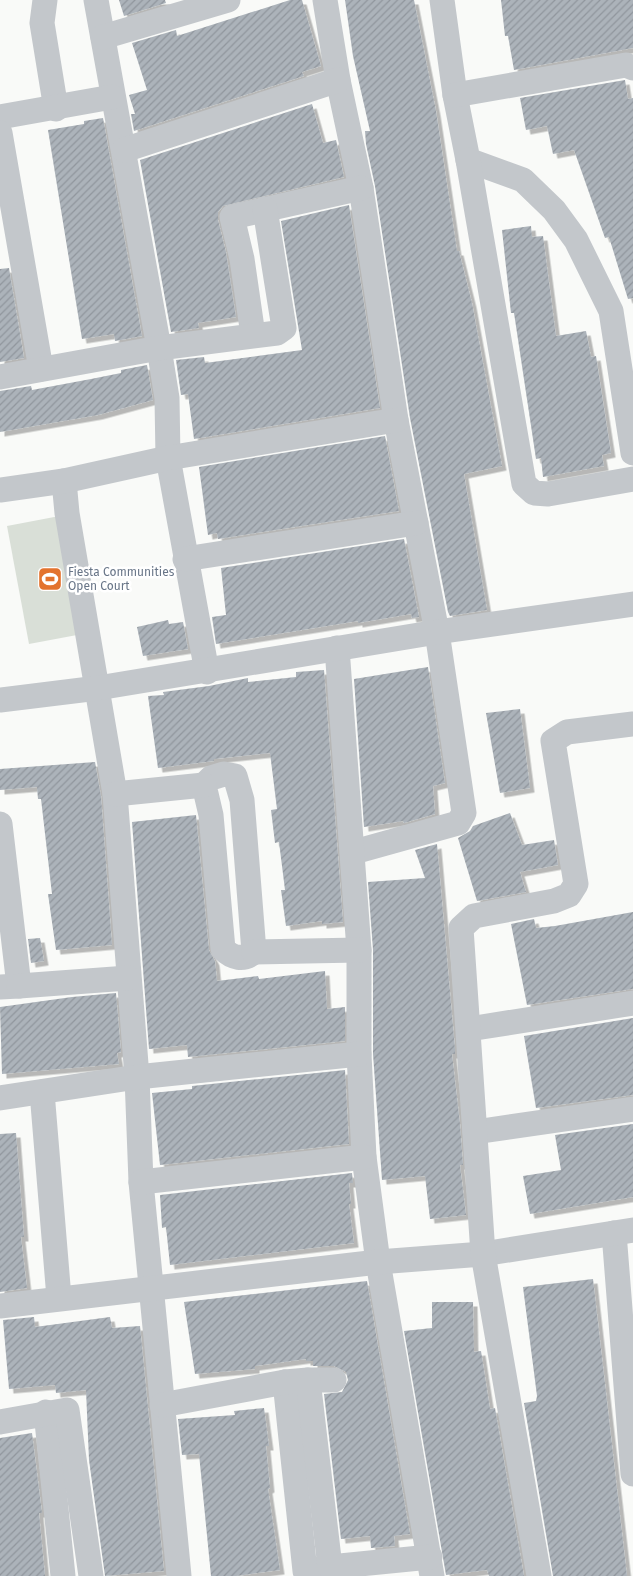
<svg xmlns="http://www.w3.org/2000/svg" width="633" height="1576" viewBox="0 0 633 1576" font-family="'Fira Sans',sans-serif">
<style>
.grass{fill:#d9dfd7}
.building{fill:url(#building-hatch);filter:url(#shadow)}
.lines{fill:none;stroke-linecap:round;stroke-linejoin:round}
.minor{stroke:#c3c7cb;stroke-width:25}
.labels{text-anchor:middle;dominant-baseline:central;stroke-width:5;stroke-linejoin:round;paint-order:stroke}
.poi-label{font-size:12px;fill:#697688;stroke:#fff;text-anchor:start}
</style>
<defs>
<pattern id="building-hatch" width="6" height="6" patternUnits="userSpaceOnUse" patternTransform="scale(1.25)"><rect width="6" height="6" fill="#acb3ba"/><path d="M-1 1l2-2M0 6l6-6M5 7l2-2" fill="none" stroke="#90969d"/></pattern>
<filter id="shadow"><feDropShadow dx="4.5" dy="4.5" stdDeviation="0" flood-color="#0004"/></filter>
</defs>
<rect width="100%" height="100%" fill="#f9faf8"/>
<!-- grass -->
<path class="grass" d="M70 514 93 632 29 644 7 526Z"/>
<!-- building -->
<g class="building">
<path d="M119 0H165L166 3 124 16Z"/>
<path d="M290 0H302L321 66 302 72 304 76 134 131 131 114H135L129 95 147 90 132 43 176 30 177 36Z"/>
<path d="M345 0H414L436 111 457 251H459L472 303 502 466 464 474 487 610 450 616 448 612 410 418 375 186 366 144 365 131H370L353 56Z"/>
<path d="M501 0H633V48L514 70 508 36H505Z"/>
<path d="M625 80 628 99 633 98V298L628 299 609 237 605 238 574 150 553 154 547 126 526 130 520 98Z"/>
<path d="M312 104 323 143 336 140 344 177 223 206 218 212V220L226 252 236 317 198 323 199 328 171 332 140 160Z"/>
<path d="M103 118 142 336 115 341 114 334 82 339 48 130 84 124V121Z"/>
<path d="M349 205 380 408 194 439 188 394 181 395 176 360 204 357 205 363 302 350 281 221Z"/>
<path d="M531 226 532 237 543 236 556 336 586 331 591 357 596 356 611 453 602 455 604 466 543 477 541 458 536 459 514 313H511L502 230Z"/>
<path d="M9 268 24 358 0 362V269Z"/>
<path d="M147 365 153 400 98 415 0 432V391L31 386 32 390 91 379 121 373V370Z"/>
<path d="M385 436 399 511 218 539 217 533 208 535 199 467Z"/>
<path d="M404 539 419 617 412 618 411 614 358 623V621L216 644 212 617 226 615 221 568Z"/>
<path d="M168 620 169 624 183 622 188 649 143 656 137 627Z"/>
<path d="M428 667 445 783 433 786 435 814 404 823 403 821 364 827 354 679Z"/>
<path d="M324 670 343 922 322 924V921L286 926 281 890H285L279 842 275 843 271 810 277 809 270 753 214 759V761L158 768 148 696 164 695 163 692 209 686 248 678V682L296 677V672Z"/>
<path d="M520 709 530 788 500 793 486 713Z"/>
<path d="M95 762 101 796 112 945 56 950 48 894H52L41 799H38L37 787 0 790V769Z"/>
<path d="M510 813 522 845 554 840 558 865 520 872 526 892 477 901 458 838 470 831 473 826Z"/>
<path d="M196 815 209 950 215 961 217 981 258 976 259 979 325 971 327 1009 345 1007V1041L188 1057 187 1045 149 1049 132 822Z"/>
<path d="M437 844 455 1049V1054H452L460 1124 463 1165H460L466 1215 430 1219 425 1176 382 1180 373 1054V950L368 882 425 878 415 850Z"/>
<path d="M633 912V989L527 1005 511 924 534 919 536 928 555 926Z"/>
<path d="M40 938 44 961 31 963 28 939Z"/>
<path d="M116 993 121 1052 117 1053 119 1064 2 1074 0 1007 72 997Z"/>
<path d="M633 1018V1095L536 1108 524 1036Z"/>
<path d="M345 1070 349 1144 160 1165 152 1093 192 1089V1086Z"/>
<path d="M633 1124V1197L530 1214 523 1176 561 1170 555 1135Z"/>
<path d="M16 1133 24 1237H21L27 1288 0 1292V1134Z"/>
<path d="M352 1173 353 1183H349L351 1204H349L354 1243 170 1265 166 1227 162 1228 160 1195Z"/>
<path d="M593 1279 627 1576H553L524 1403 536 1401 537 1396 523 1287Z"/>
<path d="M367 1281 410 1534 394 1536 395 1546 371 1548 370 1536 341 1539 324 1394 342 1392 348 1380 346 1372 334 1366H313V1361H306V1359L255 1366V1369L195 1374 184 1302Z"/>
<path d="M432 1302H473L474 1352 481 1351 490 1409 495 1408 524 1576H489L487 1570 446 1575 404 1331 432 1328Z"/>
<path d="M34 1317 35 1327 110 1317 112 1328 140 1326 164 1571 105 1576 89 1460 86 1390 56 1393 55 1385 9 1389 3 1320Z"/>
<path d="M264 1408 269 1446H266L270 1488 268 1489 280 1570 236 1576H211L199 1454 182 1455 178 1419 235 1415 234 1411Z"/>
<path d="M32 1433 42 1513H39L45 1576H0V1438Z"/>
</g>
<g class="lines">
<!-- minor -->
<g class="minor">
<path d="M45 0 42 23 56 109"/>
<path d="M96 0 159 348 167 398 168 458 207 672"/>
<path d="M325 0 338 80 361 188 396 420 437 632 464 813 458 823 354 852"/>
<path d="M442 0 455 95 468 160 523 180 554 210 576 240 611 311 633 453"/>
<path d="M103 37 228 0"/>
<path d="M455 95 626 65 633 68"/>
<path d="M0 117 112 97"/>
<path d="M0 133 41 369"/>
<path d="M124 150 338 80"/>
<path d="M468 160 524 484 534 493 548 494 633 479"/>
<path d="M253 335 242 259 232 217 361 188"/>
<path d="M0 377 159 348 277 333 284 328 265 209"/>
<path d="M64 481 67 513 115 794 137 1077 141 1182 179 1576"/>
<path d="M0 490 64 481 168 458 396 420"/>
<path d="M185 559 416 523"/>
<path d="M337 648 359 950V1054L364 1157 378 1262 432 1576"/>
<path d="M0 700 98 688 437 632 633 604"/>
<path d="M224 774 235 776 242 800 254 952C244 961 232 958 223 949L211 815 204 785 211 778Z"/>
<path d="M115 794 204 785"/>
<path d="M0 824 19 986 0 987"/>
<path d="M254 952 359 950"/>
<path d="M19 986 128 978"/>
<path d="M469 1029 633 1003"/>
<path d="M42 1092 59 1298"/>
<path d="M0 1098 137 1077 359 1054"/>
<path d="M475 1132 633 1109"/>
<path d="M141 1182 364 1157"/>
<path d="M614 1233 633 1474"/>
<path d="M0 1306 378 1262 483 1254 633 1230"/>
<path d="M308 1380H334"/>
<path d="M285 1382 305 1571 330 1567"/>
<path d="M162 1405 285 1382 308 1380 330 1567 430 1557"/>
<path d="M46 1412 63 1576"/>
<path d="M0 1422 67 1410 91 1576"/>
<path d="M539 1576 483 1254 461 928 474 916 554 901 569 895 576 884 553 741 567 732 633 724"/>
</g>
</g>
<!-- icons -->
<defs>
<symbol id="stadium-square" viewBox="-11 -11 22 22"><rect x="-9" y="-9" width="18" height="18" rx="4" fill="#e3732e" stroke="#fff"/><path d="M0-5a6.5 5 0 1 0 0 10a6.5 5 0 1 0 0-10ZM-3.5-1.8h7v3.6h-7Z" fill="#fff"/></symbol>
</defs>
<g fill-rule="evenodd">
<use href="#stadium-square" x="36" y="565" width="28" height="28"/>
</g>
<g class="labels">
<!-- poi labels -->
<g class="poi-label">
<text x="68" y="572">Fiesta Communities<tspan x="68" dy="14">Open Court</tspan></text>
</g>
</g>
</svg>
